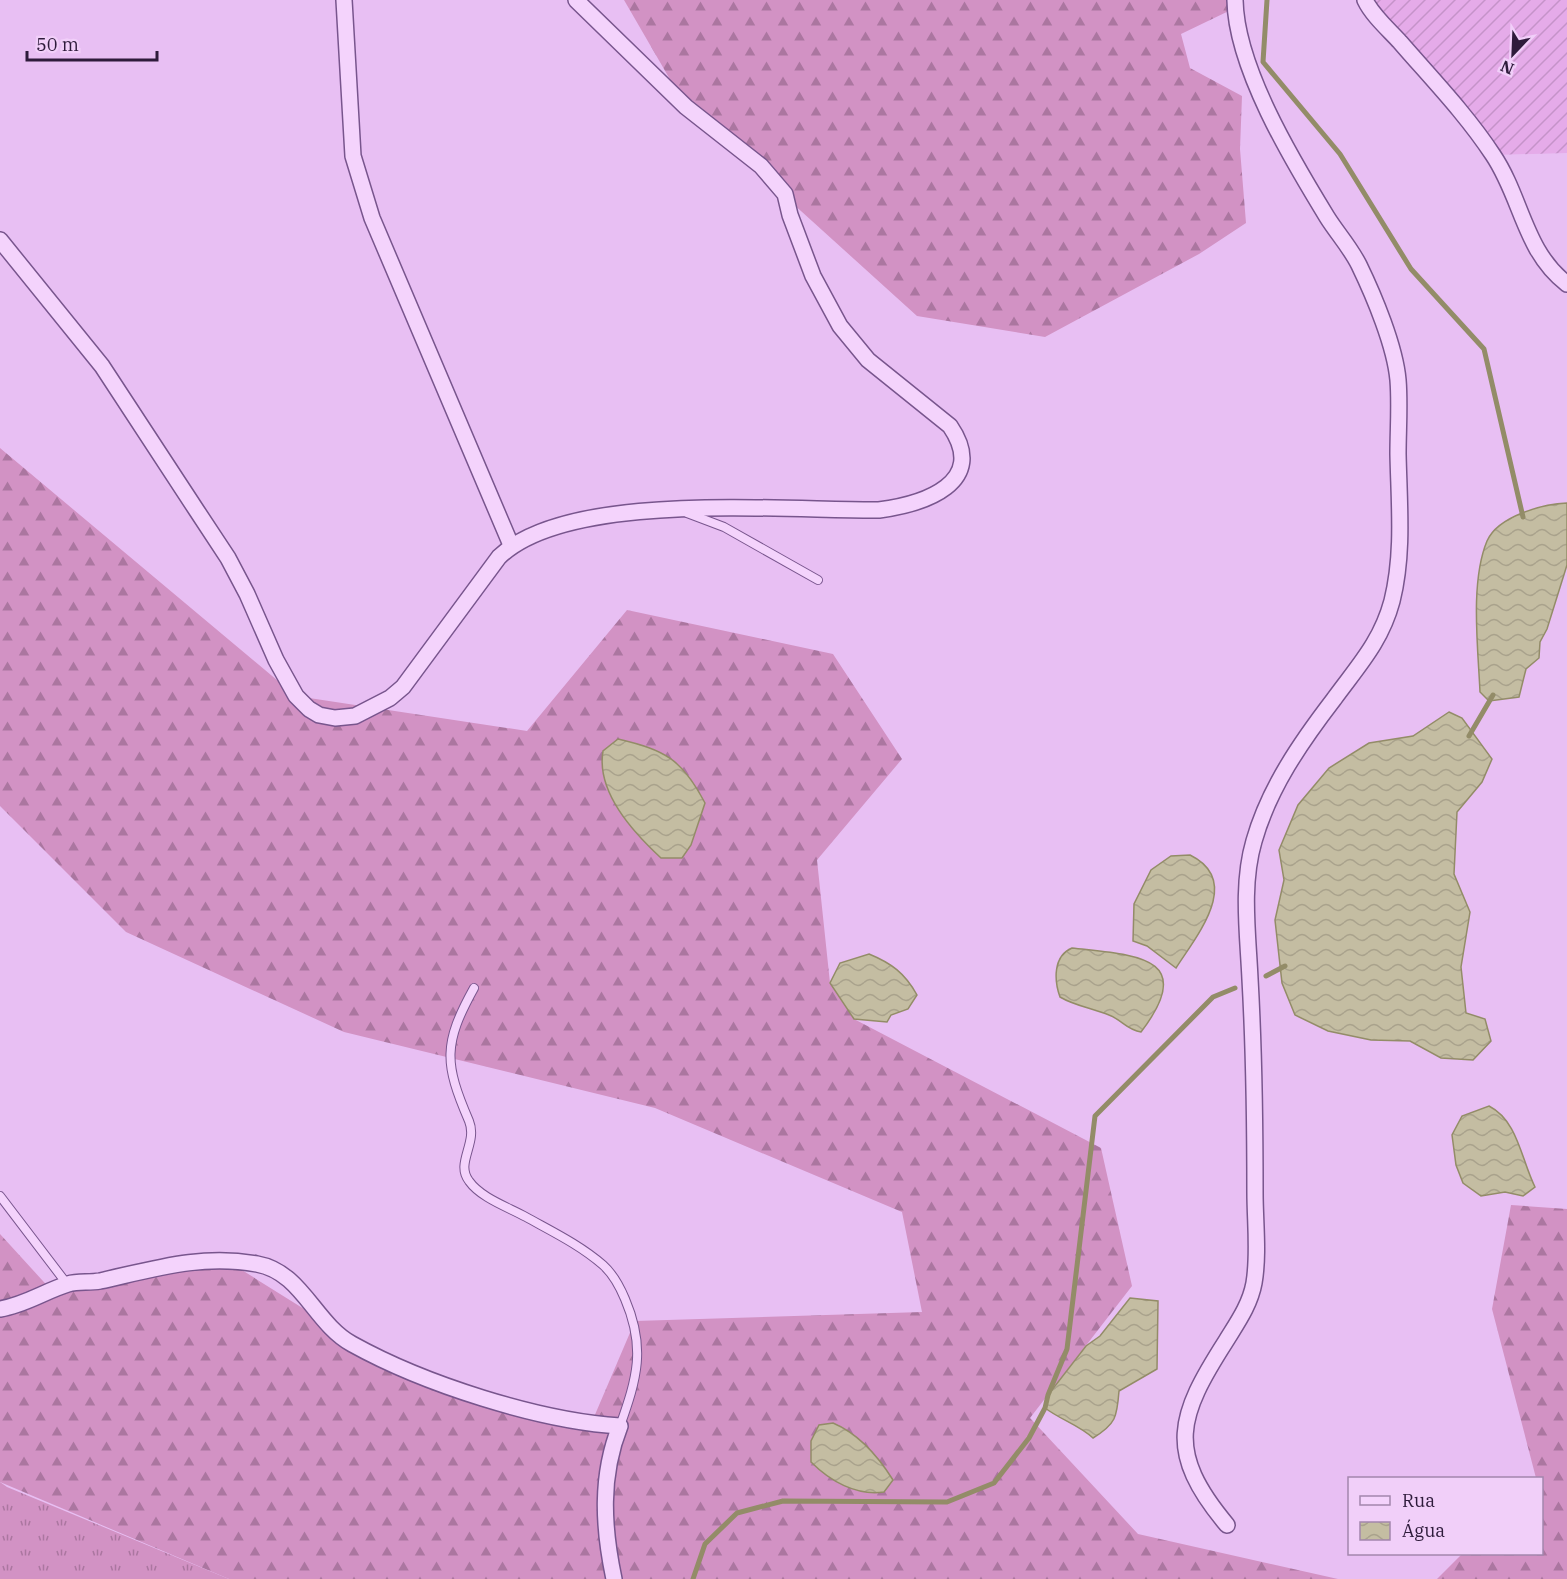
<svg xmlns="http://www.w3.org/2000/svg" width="1567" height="1579" viewBox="0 0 1567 1579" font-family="'IBM Plex Serif',serif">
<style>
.farmland{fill:url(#farmland-furrows)}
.grass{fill:url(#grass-tufts)}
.forest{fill:url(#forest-firs)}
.water{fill:url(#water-waves);stroke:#938c68;stroke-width:1.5}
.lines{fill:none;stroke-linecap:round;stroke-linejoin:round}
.stream{stroke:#938c68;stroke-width:5}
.service-casing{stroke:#78558d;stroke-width:10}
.minor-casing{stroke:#78558d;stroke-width:18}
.service{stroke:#f4d3fc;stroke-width:8}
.minor{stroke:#f4d3fc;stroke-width:15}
</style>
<defs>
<pattern id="farmland-furrows" width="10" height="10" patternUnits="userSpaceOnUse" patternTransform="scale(1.5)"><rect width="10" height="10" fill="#e5abe9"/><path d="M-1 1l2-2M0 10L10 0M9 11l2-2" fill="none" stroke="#c593c9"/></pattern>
<pattern id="grass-tufts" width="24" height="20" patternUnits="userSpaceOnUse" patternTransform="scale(1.5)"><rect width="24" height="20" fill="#d292c4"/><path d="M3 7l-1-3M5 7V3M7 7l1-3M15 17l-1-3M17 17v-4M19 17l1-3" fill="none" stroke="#ab76a0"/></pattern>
<pattern id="forest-firs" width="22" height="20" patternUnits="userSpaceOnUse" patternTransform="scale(1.5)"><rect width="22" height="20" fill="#d292c4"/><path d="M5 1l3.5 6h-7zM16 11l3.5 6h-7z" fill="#ab76a0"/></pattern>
<pattern id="water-waves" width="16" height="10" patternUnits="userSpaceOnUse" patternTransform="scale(1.5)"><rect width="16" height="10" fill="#c4bda2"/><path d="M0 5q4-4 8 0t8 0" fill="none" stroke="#a9a28c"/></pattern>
</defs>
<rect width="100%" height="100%" fill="#e8bff3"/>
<!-- farmland -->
<path class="farmland" d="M1366 0H1567V153L1494 155Z"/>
<!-- grass -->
<path class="grass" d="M0 1482 7 1487 229 1579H0Z"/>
<!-- forest -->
<g class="forest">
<path d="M624 0H1235V8L1181 34 1190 68 1242 96 1240 149 1246 223 1199 254 1045 337 917 316 686 107Z"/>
<path d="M0 448 296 696 527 731 627 610 833 654 902 759 817 860 830 983 854 1019 1101 1148 1132 1286 1030 1418 1138 1534 1338 1579H229L0 1482V1234L53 1292 229 1262 381 1357 591 1424 635 1321 922 1312 902 1212 655 1108 344 1032 126 932 0 806Z"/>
<path d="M1511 1205 1567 1209V1579H1437L1462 1554H1542V1478H1536L1492 1309Z"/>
</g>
<!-- water -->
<g class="water">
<path d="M1567 503V565L1547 629 1540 642 1539 658 1526 669 1519 697 1489 701 1480 692C1478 647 1470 582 1487 541 1498 516 1543 504 1567 503Z"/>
<path d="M1449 712 1462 718 1492 759 1482 782 1457 812 1454 874 1470 912 1461 967 1466 1013 1485 1019 1491 1041 1473 1060 1441 1058 1410 1041 1371 1040 1328 1031 1295 1015 1282 983 1275 920 1284 880 1279 850 1298 805 1329 768 1369 743 1413 736Z"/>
<path d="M618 739C665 750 682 759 705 803L691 845 682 858H661C633 832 596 792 603 751Z"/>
<path d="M1190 855C1243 881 1197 935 1176 968L1147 946 1133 941 1134 904 1151 870 1171 856Z"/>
<path d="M1072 948C1132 955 1200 955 1141 1032 1127 1030 1122 1020 1109 1015 1092 1008 1075 1006 1060 997 1054 980 1053 956 1072 948Z"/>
<path d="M869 954C891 963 905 973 917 995L908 1009 891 1015 887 1022 854 1019 830 983 840 963Z"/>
<path d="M1489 1106C1518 1121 1521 1159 1535 1187L1523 1196 1505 1192 1481 1196 1463 1183 1456 1165 1452 1135 1462 1116Z"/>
<path d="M1130 1298 1158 1301 1157 1369 1119 1391C1117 1417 1116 1424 1093 1438 1079 1425 1061 1420 1045 1408L1048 1395 1086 1346 1100 1336Z"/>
<path d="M833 1423C859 1434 878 1456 893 1480L884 1492C856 1496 830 1481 811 1462V1441L819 1425Z"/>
</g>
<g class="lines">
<!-- stream -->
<g class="stream">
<path d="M1267 0 1263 62 1340 154 1411 269 1484 349 1523 517"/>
<path d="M1469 736 1493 695"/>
<path d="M1266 976 1285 966"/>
<path d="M693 1579 705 1544 737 1513 783 1501 947 1502 994 1483 1029 1438 1045 1408 1048 1395 1067 1349 1095 1116 1213 997 1235 988"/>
</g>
<defs>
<g id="service">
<path d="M687 513 724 527 818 580"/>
<path d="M474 988C443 1044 444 1063 469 1121 478 1143 455 1163 469 1181 481 1198 508 1207 526 1217 553 1232 580 1245 603 1265 613 1274 620 1287 625 1299 646 1348 637 1378 620 1426"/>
<path d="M0 1196 67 1284"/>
</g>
<g id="minor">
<path d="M344 0 353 156 372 218 511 545"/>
<path d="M1365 0C1372 15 1389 30 1400 42 1432 79 1466 114 1493 155 1522 198 1524 251 1567 284"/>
<path d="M0 240 102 366 197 511 228 558 247 594 276 660 296 696 309 709 319 715 335 718 355 716 390 698 403 687 499 557C568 490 785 511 879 510 924 504 989 483 950 426L868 360 840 326 813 276 790 215 785 194 761 166 686 107 576 0"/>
<path d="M0 1309C25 1305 45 1291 68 1284 78 1281 89 1283 100 1281 154 1269 201 1254 257 1264 302 1272 314 1323 352 1344 424 1384 539 1421 620 1426 600 1476 603 1527 614 1579"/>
<path d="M1227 1525C1165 1451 1178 1416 1226 1341 1237 1323 1250 1305 1254 1283 1259 1254 1255 1222 1255 1193 1255 1122 1254 1050 1250 979 1248 934 1241 885 1254 841 1269 788 1301 742 1334 699 1358 666 1381 642 1392 601 1404 553 1399 503 1398 454 1398 430 1400 404 1398 380 1395 346 1374 296 1359 265 1350 247 1337 233 1327 217 1292 160 1236 67 1235 0"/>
</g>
</defs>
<!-- service casing -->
<use href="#service" class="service-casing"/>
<!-- minor casing -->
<use href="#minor" class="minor-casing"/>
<!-- service -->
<use href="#service" class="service"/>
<!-- minor -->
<use href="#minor" class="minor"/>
</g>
<!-- legend -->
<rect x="1348" y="1477" width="195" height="78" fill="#f1cff9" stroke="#a387ad" stroke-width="1.5"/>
<rect x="1360" y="1496" width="30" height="9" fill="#f4d3fc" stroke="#a387ad" stroke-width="1.5"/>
<text x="1402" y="1507" font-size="18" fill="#2e1b3b">Rua</text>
<rect x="1360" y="1522" width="30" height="18" fill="url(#water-waves)" stroke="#a387ad" stroke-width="1.5"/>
<text x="1402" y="1537" font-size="18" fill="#2e1b3b">Água</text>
<!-- north arrow -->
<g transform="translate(1513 54) rotate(203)" stroke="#f1cff9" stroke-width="4.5" paint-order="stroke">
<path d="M0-4.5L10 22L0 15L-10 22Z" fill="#2e1b3b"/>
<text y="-9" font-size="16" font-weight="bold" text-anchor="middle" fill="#2e1b3b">N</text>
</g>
<!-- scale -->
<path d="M27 51v9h130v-9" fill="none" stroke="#2e1b3b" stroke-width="3"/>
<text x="36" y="51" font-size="18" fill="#2e1b3b" stroke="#f1cff9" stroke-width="4.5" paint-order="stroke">50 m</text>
</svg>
